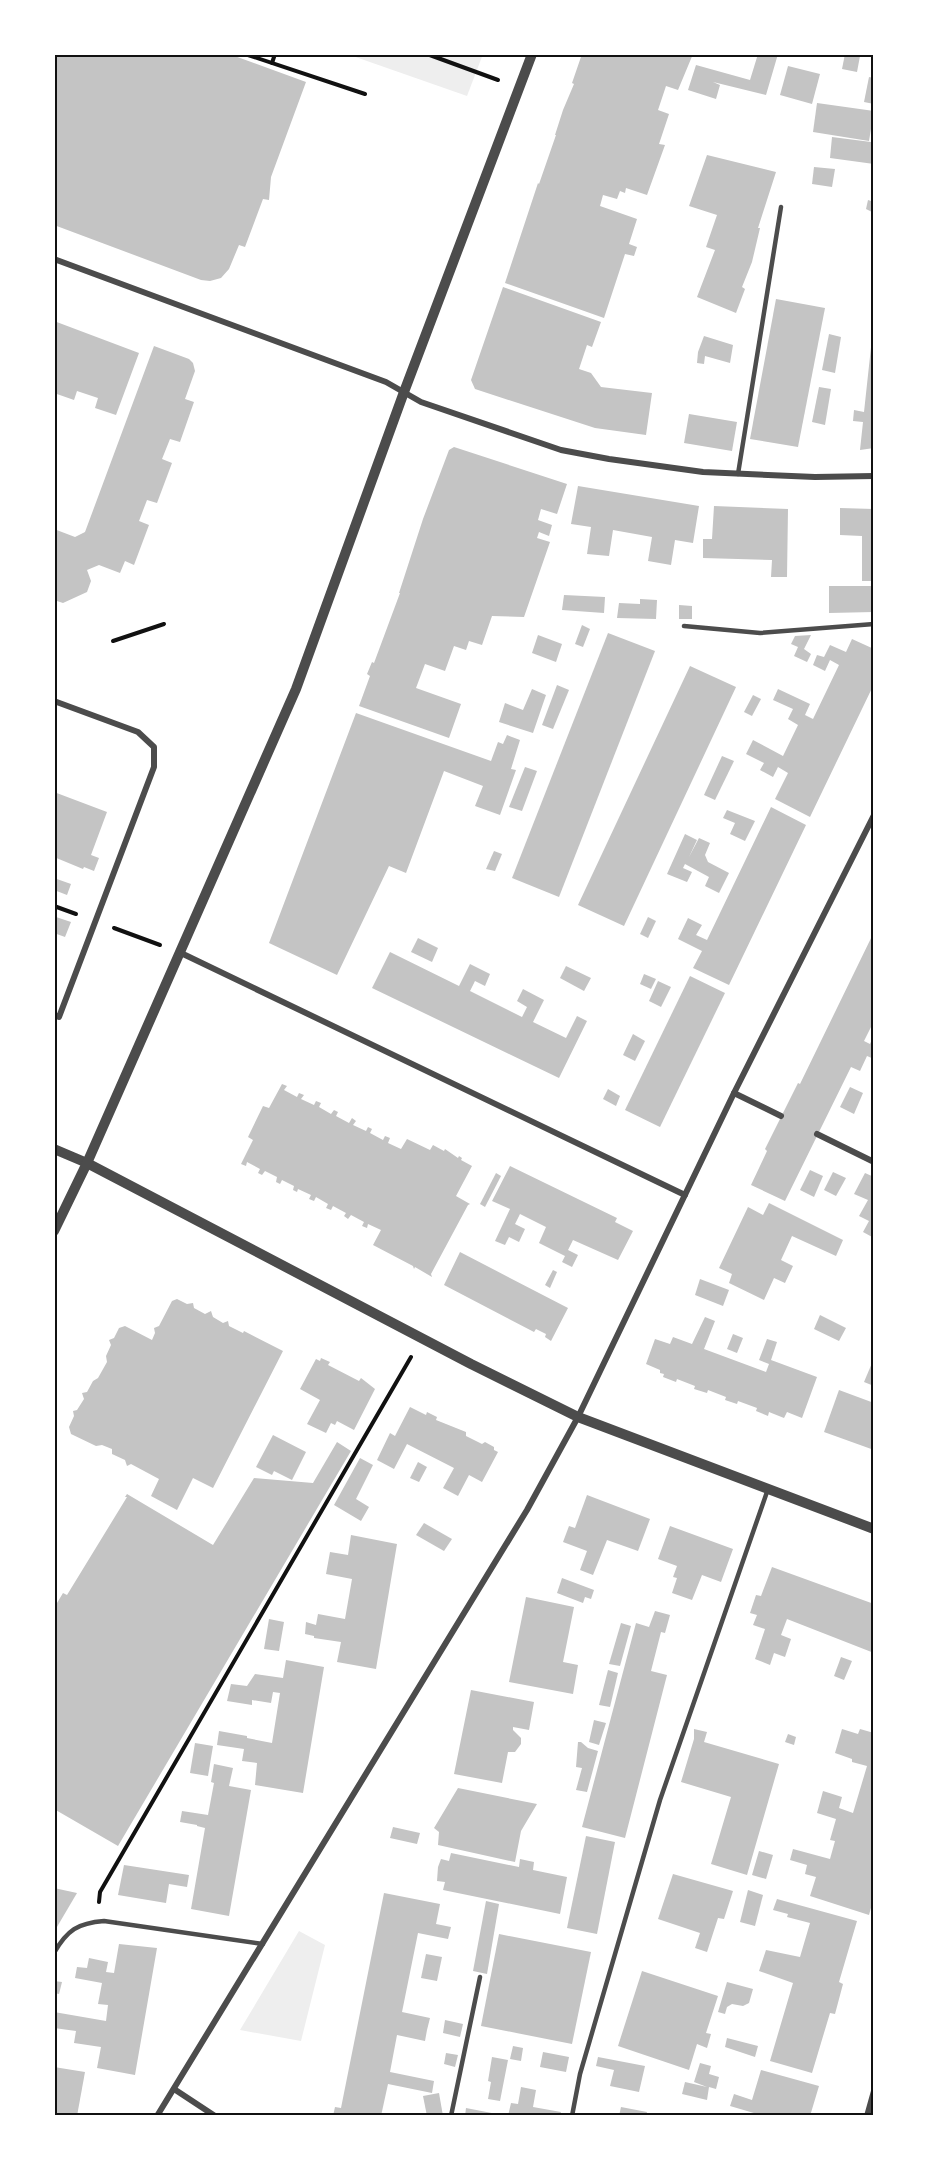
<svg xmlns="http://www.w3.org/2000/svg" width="928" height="2170" viewBox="0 0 928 2170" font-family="Roboto,sans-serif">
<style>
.green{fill:#eee}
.building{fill:#c4c4c4}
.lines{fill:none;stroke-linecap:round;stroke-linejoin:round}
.path{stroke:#111;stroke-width:4}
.service{stroke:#4c4c4c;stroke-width:4.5}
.minor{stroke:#4c4c4c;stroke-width:6}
.tertiary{stroke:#4c4c4c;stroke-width:10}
.neatline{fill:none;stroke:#111;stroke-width:2}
</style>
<rect width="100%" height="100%" fill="#fff"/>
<!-- green -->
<g class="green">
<path d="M347 54H483L467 96Z"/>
<path d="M299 1931 325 1945 301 2041 240 2030Z"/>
</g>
<!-- building -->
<g class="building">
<path d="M54 54H229L306 82 271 177 269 200 263 199 245 247 239 245 229 269 221 278 210 281 201 280 54 225Z"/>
<path d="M582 54H693L678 90 666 86 658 110 669 114 659 144 665 145 647 195 626 188 625 193 620 191 617 199 603 195 600 206 637 219 629 244 637 247 634 256 625 254 604 318 505 283 538 183 539 184 556 135H555L563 110 574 84 572 83Z"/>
<path d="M758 54H778L766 95 713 82 720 85 716 99 688 90 696 65 750 80Z"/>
<path d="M845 54 860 56 857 72 842 69Z"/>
<path d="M788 66 820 74 812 104 780 95Z"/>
<path d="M869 77 874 78V104L864 102Z"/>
<path d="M817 103 874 111 869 141 813 132Z"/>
<path d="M832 137 871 142V140H874V164L830 158Z"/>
<path d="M707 155 776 172 758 228H760L752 262 742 287 745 289 736 313 697 297 715 250 706 247 717 215 689 206Z"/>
<path d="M814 167 835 169 832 187 812 184Z"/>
<path d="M868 200 874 202V213L866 209Z"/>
<path d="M503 287 601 322 592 347 587 345 579 369 591 373 601 387 652 393 646 435 595 428 475 389 471 380Z"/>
<path d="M776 299 825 308 798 447 750 439Z"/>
<path d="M54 321 139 353 116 415 95 408 98 398 77 391 74 400 54 393Z"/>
<path d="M829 334 841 337 835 373 822 370Z"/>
<path d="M704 336 733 345 730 363 705 356 704 364 697 363 698 352Z"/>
<path d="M872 338 874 448 860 450 863 422 853 421 854 410 864 412Z"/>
<path d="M154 346 189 359 193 363 195 371 185 399 194 402 180 442 170 439 162 459 172 463 157 503 147 500 139 521 149 525 134 565 125 561 120 573 99 565 87 570 91 581 87 592 63 603 54 600V529L75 537 85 532Z"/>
<path d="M819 387 831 389 825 425 812 422Z"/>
<path d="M689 414 737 422 732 451 684 443Z"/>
<path d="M454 447 567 484 557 514 541 509 538 520 552 525 549 536 539 532 537 538 550 542 524 617 492 616 482 645 469 641 466 650 454 646 445 671 425 664 416 688 461 704 449 738 359 706 370 676 367 674 372 662 374 663 400 593H399L423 519 449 450Z"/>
<path d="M578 486 699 506 693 543 675 540 671 565 648 561 652 537 613 530 609 556 587 554 591 527 571 524Z"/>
<path d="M714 506 788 509 787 577H771L772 560 703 558V539H712Z"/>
<path d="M840 508 874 509V581H862V536L840 535Z"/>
<path d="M829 586H874V612L829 613Z"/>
<path d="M564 595 605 597 604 613 562 610Z"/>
<path d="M640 599 657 600 656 619 617 618 619 603 640 604Z"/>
<path d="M679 605 692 606V619H679Z"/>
<path d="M582 625 590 629 583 647 575 644Z"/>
<path d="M608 633 655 651 559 897 512 878Z"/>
<path d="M538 635 562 644 556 662 532 653Z"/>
<path d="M811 635 804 649 811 654 807 662 794 656 798 647 791 644 795 636Z"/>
<path d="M852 639 874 649V684L810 817 775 799 788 773 778 767 773 777 760 770 764 763 746 754 753 740 783 756 798 725 788 719 793 709 773 700 778 689 810 704 805 715 813 719 839 665 830 660 825 671 813 665 817 655 824 657 830 645 846 652Z"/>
<path d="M690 666 736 687 624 926 578 905Z"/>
<path d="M557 685 569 690 553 729 542 725Z"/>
<path d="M532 689 546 695 533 733 499 722 505 703 523 710Z"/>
<path d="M753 695 761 699 752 716 744 712Z"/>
<path d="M356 713 491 761 498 742 503 744 507 735 520 740 511 769 516 770 500 815 475 806 483 786 444 771 406 873 389 866 337 975 269 943Z"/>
<path d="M722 756 734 761 715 800 704 795Z"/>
<path d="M525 767 537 771 522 811 509 807Z"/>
<path d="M54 792 107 812 91 855 99 858 94 871 84 867 83 869 54 857Z"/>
<path d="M771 807 806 825 729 985 693 968 702 951 678 939 688 918 702 925 696 935 707 940Z"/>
<path d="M727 810 755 821 745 841 730 834 735 823 723 818Z"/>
<path d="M685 834 697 840 689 857 699 838 710 843 705 855 708 862 729 873 719 893 705 886 709 877 685 864 683 868 692 872 687 882 667 874Z"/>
<path d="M494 851 502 854 495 871 486 869Z"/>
<path d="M54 878 71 884 67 895 54 890Z"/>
<path d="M56 917 71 922 65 937 54 933Z"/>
<path d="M648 917 656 921 648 938 640 934Z"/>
<path d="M874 932V1021L864 1041 870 1044 874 1035V1059L867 1056 860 1071 851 1067 785 1201 751 1185 767 1151 765 1149 798 1083 800 1084Z"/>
<path d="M418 938 438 948 432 962 411 952Z"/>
<path d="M390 952 459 986 470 964 490 974 485 986 475 981 470 991 522 1017 527 1007 517 1001 523 989 544 1000 533 1022 566 1038 577 1016 587 1021 559 1078 372 988Z"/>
<path d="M566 966 591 978 584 991 560 978Z"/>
<path d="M644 974 656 979 651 989 640 984Z"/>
<path d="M690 976 725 993 660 1127 625 1110Z"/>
<path d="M658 981 671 987 661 1007 649 1001Z"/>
<path d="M633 1034 645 1041 635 1061 623 1055Z"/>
<path d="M282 1084 287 1086 284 1090 297 1097 299 1093 304 1095 301 1099 314 1105 316 1101 321 1103 319 1107 331 1114 334 1110 338 1112 336 1116 349 1123 352 1118 356 1121 353 1125 366 1131 368 1127 372 1129 370 1133 383 1140 385 1136 390 1138 388 1143 401 1149 407 1139 430 1150 433 1145 444 1151 445 1149 458 1158 459 1156 462 1158 461 1160 472 1166 456 1196 470 1204 468 1205 431 1274 432 1277 415 1267 414 1269 413 1266 373 1245 381 1230 368 1224 367 1228 362 1226 364 1222 351 1215 348 1219 344 1216 346 1213 333 1206 331 1210 326 1208 328 1204 316 1197 314 1201 309 1199 311 1195 298 1189 297 1192 293 1190 294 1186 282 1180 280 1184 276 1182 277 1177 265 1171 262 1175 258 1173 260 1169 247 1162 246 1166 241 1164 253 1140 248 1137 263 1106 269 1108Z"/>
<path d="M850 1087 863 1093 854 1114 840 1107Z"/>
<path d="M608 1089 620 1096 616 1106 603 1099Z"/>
<path d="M510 1166 617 1218 615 1222 633 1231 618 1260 573 1240 568 1250 578 1255 572 1267 562 1262 565 1256 539 1243 546 1227 520 1214 515 1224 525 1229 519 1242 509 1237 505 1245 495 1241 510 1209 492 1201Z"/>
<path d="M810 1170 823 1176 814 1197 800 1190Z"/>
<path d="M833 1172 846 1178 836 1196 824 1190Z"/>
<path d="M496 1173 501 1176 485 1207 480 1204Z"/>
<path d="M865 1173 874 1177V1238L863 1232 869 1221 859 1216 868 1200 854 1194Z"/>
<path d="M769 1203 843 1240 836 1256 792 1236 781 1260 793 1266 785 1283 774 1278 764 1300 729 1283 732 1274 719 1268 748 1207 763 1215Z"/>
<path d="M460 1252 568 1308 551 1341 545 1337 546 1334 536 1329 534 1332 444 1285Z"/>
<path d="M553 1270 557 1272 550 1288 545 1285Z"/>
<path d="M700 1279 729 1290 723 1306 695 1295Z"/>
<path d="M177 1299 187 1304 193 1303 194 1308 205 1314 211 1311 213 1317 223 1323 228 1321 229 1326 243 1333 244 1331 283 1351 213 1488 193 1478 177 1510 151 1496 159 1479 131 1464 127 1466 125 1460 112 1454V1449L102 1445 96 1446 71 1434 69 1427 74 1416 73 1411 77 1410 84 1399 82 1393 87 1392 93 1381 98 1378 107 1362 106 1356 111 1345 109 1340 114 1338 119 1328 125 1326 152 1340 155 1333 154 1328 159 1326 172 1301Z"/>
<path d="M820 1315 846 1328 839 1341 814 1329Z"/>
<path d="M705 1317 715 1321 704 1349 766 1372 769 1364 759 1360 767 1339 777 1342 771 1360 817 1377 802 1418 787 1412 784 1418 769 1412 768 1416 756 1411 757 1408 738 1401 737 1404 725 1400 726 1397 708 1390 707 1393 694 1389 695 1386 677 1379 676 1382 663 1377 664 1374 660 1373V1370L646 1364 655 1339 670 1344 673 1337 692 1344Z"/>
<path d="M733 1334 743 1338 737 1353 727 1349Z"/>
<path d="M321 1358 330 1362 328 1365 359 1381 361 1378 375 1389 354 1430 337 1421 335 1425 331 1423 326 1433 307 1424 320 1400 300 1389 316 1359 320 1361Z"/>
<path d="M872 1363 874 1364V1386L864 1382Z"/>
<path d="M839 1390 874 1403V1450L824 1432Z"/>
<path d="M410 1407 426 1415 427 1412 437 1417 436 1420 466 1432V1436L482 1444 485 1442 494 1447V1450L498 1452 482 1482 469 1475 458 1496 443 1488 454 1468 407 1444 394 1469 377 1460 390 1433 395 1436Z"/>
<path d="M273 1435 306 1452 292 1480 274 1471 272 1475 256 1467Z"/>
<path d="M337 1442 351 1451 118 1846 54 1809V1608L63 1593 67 1595 127 1497H125L127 1494 213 1545 254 1478 313 1483Z"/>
<path d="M360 1458 373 1465 356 1499 369 1507 361 1521 334 1505Z"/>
<path d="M418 1462 427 1467 419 1482 410 1478Z"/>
<path d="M587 1495 650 1519 638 1551 607 1540 593 1575 580 1570 587 1551 563 1542 569 1526 575 1528Z"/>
<path d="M424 1523 452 1539 444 1551 416 1535Z"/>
<path d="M670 1526 733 1549 721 1582 702 1575 692 1600 672 1593 677 1578 673 1577 677 1566 658 1559Z"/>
<path d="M351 1535 397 1544 376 1669 337 1662 341 1642 314 1638V1636L305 1634 306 1622 316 1625 318 1614 345 1619 352 1579 326 1574 330 1552 348 1555Z"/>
<path d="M772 1567 874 1604V1653L787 1619 781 1635 791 1639 785 1657 774 1653 770 1665 755 1659 765 1629 753 1625 757 1615 750 1613 756 1595 761 1596Z"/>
<path d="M562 1578 594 1590 591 1599 585 1597 583 1603 557 1593Z"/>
<path d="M526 1597 574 1607 563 1662 578 1665 573 1694 509 1682Z"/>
<path d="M655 1611 670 1615 665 1633 661 1632 651 1671 667 1675 625 1838 582 1827 636 1623 649 1627Z"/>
<path d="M269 1619 284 1622 279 1651 264 1649Z"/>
<path d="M621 1623 631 1626 620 1666 609 1664Z"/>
<path d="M841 1657 852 1661 844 1680 834 1676Z"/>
<path d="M286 1660 324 1667 303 1793 255 1785 257 1763 242 1761 244 1749 217 1745 219 1731 247 1736V1738L272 1743 280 1693 273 1692 271 1703 252 1700V1705L227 1701 231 1684 247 1686 255 1674 283 1678Z"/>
<path d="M608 1670 618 1673 610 1707 599 1705Z"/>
<path d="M471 1690 534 1702 529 1730 513 1727V1730L521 1738V1744L515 1752H508L502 1783 454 1774Z"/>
<path d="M594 1720 606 1723 599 1745 589 1742Z"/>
<path d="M694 1729 707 1732 704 1742 779 1764 747 1875 711 1864 731 1797 681 1782 694 1739Z"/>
<path d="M842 1729 858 1734 860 1729 874 1733V1897L869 1915 810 1896 816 1877 805 1874 807 1865 790 1860 793 1849 830 1859 835 1841 830 1840 836 1819 817 1813 823 1791 842 1797 839 1808 853 1813 867 1766 852 1762V1759L835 1753Z"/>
<path d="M788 1734 796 1737 794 1745 785 1742Z"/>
<path d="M578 1742H581L588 1748 598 1751 587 1792 576 1790 582 1768 576 1767Z"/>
<path d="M195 1743 213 1746 208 1776 190 1773Z"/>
<path d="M214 1764 233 1768 229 1786 251 1790 229 1916 191 1909 205 1828 197 1826V1825L180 1822 182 1811 208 1815 214 1783 211 1782Z"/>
<path d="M458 1788 537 1804 521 1831 515 1862 438 1845 439 1832 434 1828Z"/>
<path d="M393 1827 420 1833 417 1844 390 1838Z"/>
<path d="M586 1836 615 1842 597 1934 567 1928Z"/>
<path d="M759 1851 773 1855 766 1879 752 1875Z"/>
<path d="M451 1853 519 1867 520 1859 534 1862 533 1870 567 1877 560 1914 443 1890 445 1882 437 1881 438 1867 441 1859 449 1861Z"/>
<path d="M124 1865 189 1875 187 1887 169 1884 166 1903 118 1895Z"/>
<path d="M673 1874 733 1891 724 1919 718 1918 707 1952 695 1948 700 1933 658 1919Z"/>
<path d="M54 1888 77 1893 54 1932Z"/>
<path d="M748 1890 763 1895 755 1926 740 1922Z"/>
<path d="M384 1893 440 1904 436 1924 451 1927 448 1939 418 1933 402 2012 430 2018 427 2030 425 2041 397 2035 390 2072 434 2081 432 2093 388 2084 381 2116H333L335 2107 341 2108Z"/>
<path d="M777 1899 857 1921 839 1982 843 1984 835 2014 830 2013 812 2073 770 2061 793 1983 759 1971 766 1950 800 1957 810 1923 787 1917 788 1914 773 1910Z"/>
<path d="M486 1901 499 1904 487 1974 473 1971Z"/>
<path d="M499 1934 591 1952 572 2044 481 2026Z"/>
<path d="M119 1944 157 1948 135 2075 97 2068 101 2047 74 2043 76 2031 54 2028V2012L106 2021 108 2005 98 2004 102 1983 75 1978 77 1967 87 1968 89 1958 108 1962 106 1972 114 1973Z"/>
<path d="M426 1954 442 1957 437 1981 421 1978Z"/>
<path d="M642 1971 718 1996 706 2033 711 2034 707 2048 697 2044 689 2070 618 2046Z"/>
<path d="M54 1981 62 1982 59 1994 54 1993Z"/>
<path d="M727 1982 753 1989 749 2003 743 2006 732 2004 727 2007 725 2014 718 2012Z"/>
<path d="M445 2020 463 2024 460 2037 443 2033Z"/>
<path d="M727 2038 758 2046 755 2057 725 2047Z"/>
<path d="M513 2046 523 2048 521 2061 510 2059Z"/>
<path d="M543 2052 569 2057 566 2072 540 2067Z"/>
<path d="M446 2053 458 2055 455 2067 444 2064Z"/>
<path d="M492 2057 508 2060 500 2101 488 2099 491 2082 488 2081Z"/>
<path d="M598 2057 645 2066 639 2092 610 2086 614 2070 596 2066Z"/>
<path d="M700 2063 711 2066 709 2074 719 2077 716 2089 709 2087 707 2100 682 2094 685 2082 707 2087 694 2082Z"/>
<path d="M54 2067 85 2072 77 2116H54Z"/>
<path d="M761 2070 819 2086 810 2116H764L730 2106 734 2094 752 2100Z"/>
<path d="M521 2087 536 2090 533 2107 561 2112 560 2116H508L511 2103 518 2104Z"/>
<path d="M439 2093 443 2116H427L423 2096Z"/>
<path d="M621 2107 647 2112 646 2116H619Z"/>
<path d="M466 2108 502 2115V2116H465Z"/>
</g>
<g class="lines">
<!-- path -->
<g class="path">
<path d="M245 54 365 94"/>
<path d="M427 54 498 80"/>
<path d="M272 63 275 54"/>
<path d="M113 641 164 624"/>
<path d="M54 906 76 914"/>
<path d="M114 928 160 945"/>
<path d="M99 1902 100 1892 411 1357"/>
</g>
<!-- service -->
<g class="service">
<path d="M738 474 781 207"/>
<path d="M684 626 760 633 874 624"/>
<path d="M54 1953C67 1930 78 1923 104 1921L263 1944"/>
<path d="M451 2116 480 1977"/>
<path d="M572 2116 580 2074 660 1800 768 1489"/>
</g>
<!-- minor -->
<g class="minor">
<path d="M54 259 386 382 421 402 561 450 609 459 703 472 815 477 874 476"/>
<path d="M54 701 138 732 154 747V767L59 1017 54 1015"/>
<path d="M181 953 685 1195"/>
<path d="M734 1093 781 1116"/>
<path d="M817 1134 874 1162"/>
<path d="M174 2089 215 2116"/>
<path d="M157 2116 527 1510 578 1417 734 1093 874 815"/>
<path d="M867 2116 874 2091"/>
</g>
<!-- tertiary -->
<g class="tertiary">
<path d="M54 1149 87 1163 471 1364 578 1417 874 1529"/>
<path d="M54 1231 87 1163 296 689 404 392 532 54"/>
</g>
</g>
<!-- border -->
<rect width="928" height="2170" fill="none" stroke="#ffffff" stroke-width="111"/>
<rect x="56" y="56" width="816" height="2058" class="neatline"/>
</svg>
